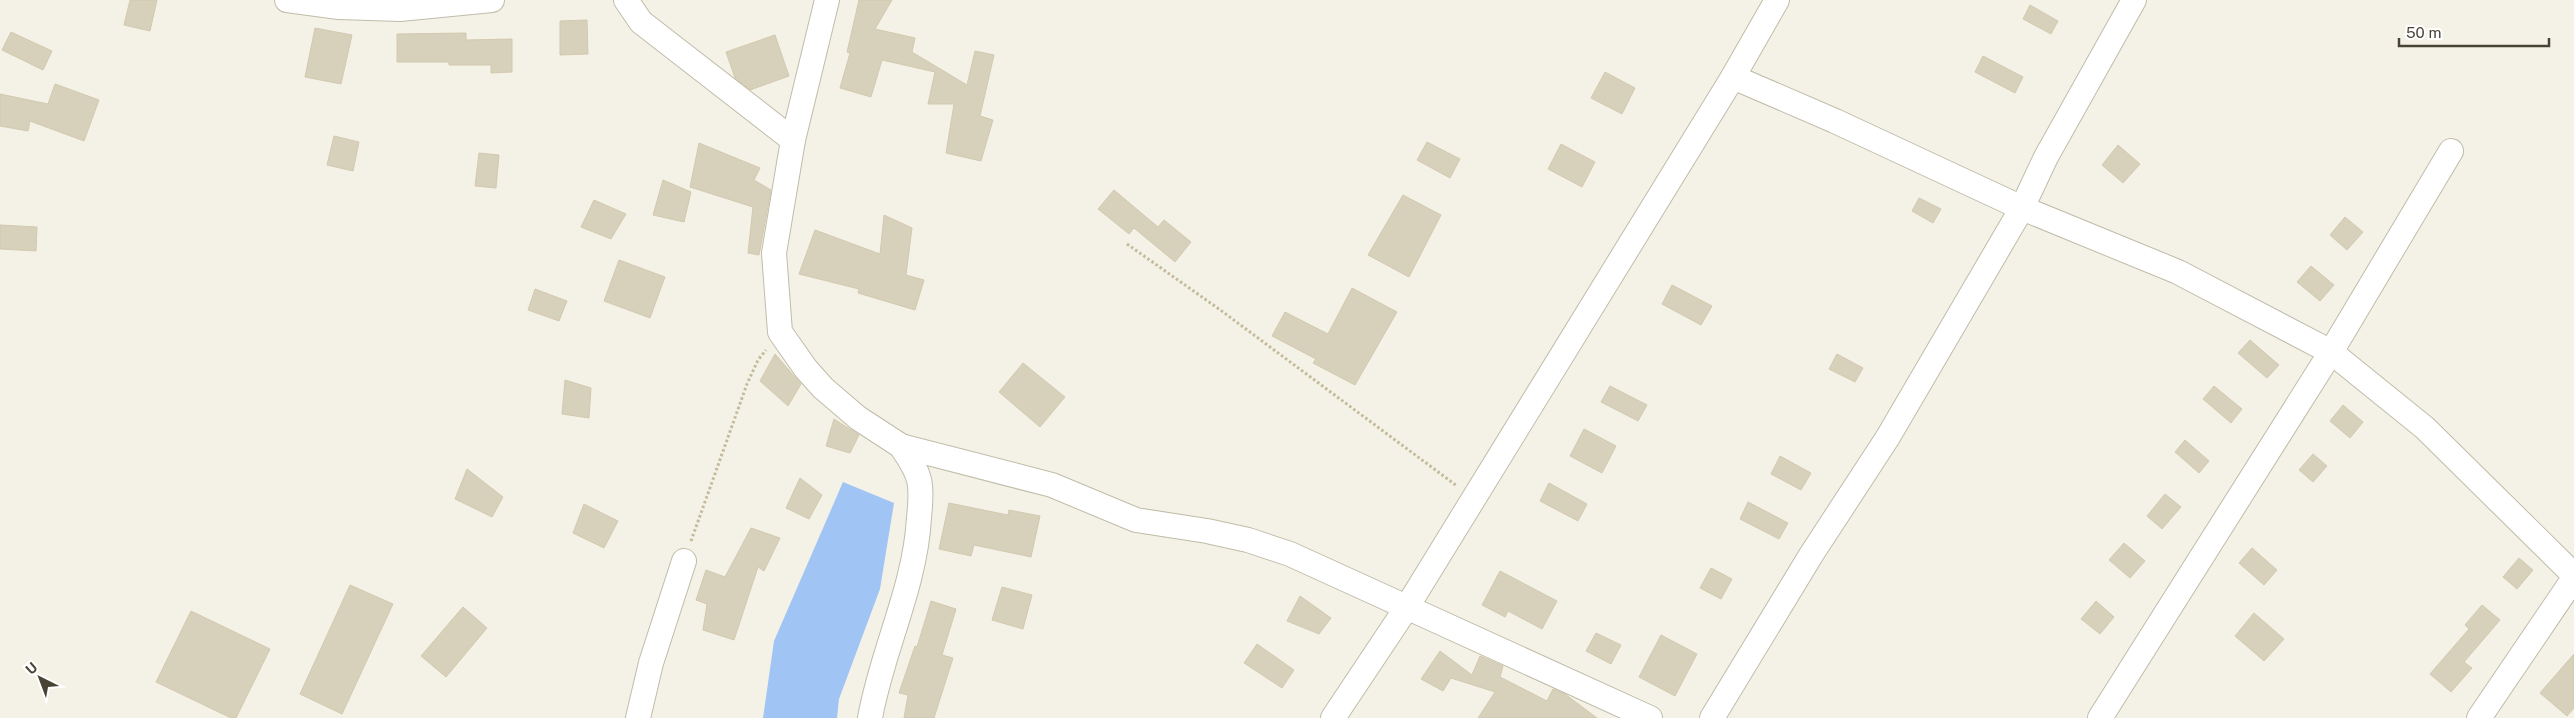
<svg xmlns="http://www.w3.org/2000/svg" width="2574" height="718" viewBox="0 0 2574 718" font-family="'Public Sans',sans-serif">
<style>
.water{fill:#a0c5f5}
.building{fill:#d7d0bb;stroke:#d2c9ae}
.lines{fill:none;stroke-linecap:round;stroke-linejoin:round}
.minor-casing{stroke:#c0bca9;stroke-width:26}
.path{stroke:#c3ba99;stroke-width:3;stroke-dasharray:2.5 2.5;stroke-linecap:butt}
.minor{stroke:#fff;stroke-width:24}
</style>
<rect width="100%" height="100%" fill="#f4f2e7"/>
<!-- water -->
<path class="water" d="M843 482 894 503 880 589 839 699 837 718H763L774 641Z"/>
<!-- building -->
<g class="building">
<path d="M130 0H157L150 31 124 25Z"/>
<path d="M859 0H892L875 29 915 38 912 52 967 85 975 51 994 55 980 116 993 120 981 161 946 153 954 104H928L935 72 882 60 871 97 840 88 850 53 847 52Z"/>
<path d="M2030 5 2058 21 2051 34 2023 19Z"/>
<path d="M587 20 588 54 560 55V21Z"/>
<path d="M315 28 352 35 341 84 305 77Z"/>
<path d="M11 32 52 51 43 70 2 50Z"/>
<path d="M466 33V40L512 39V72L491 73V65H449V62H397V34Z"/>
<path d="M775 35 789 76 750 90 735 78 726 52Z"/>
<path d="M1983 56 2023 77 2015 93 1975 72Z"/>
<path d="M1605 72 1635 88 1622 114 1591 98Z"/>
<path d="M55 84 99 100 84 141 30 121 28 131 0 126V94L48 104Z"/>
<path d="M334 136 359 142 353 171 327 165Z"/>
<path d="M1427 142 1460 159 1450 178 1417 160Z"/>
<path d="M699 143 760 168 754 180 771 190 759 255 748 253 753 207 690 187Z"/>
<path d="M1561 144 1595 162 1582 187 1548 169Z"/>
<path d="M2118 145 2140 164 2123 183 2102 165Z"/>
<path d="M479 153 499 155 496 188 475 186Z"/>
<path d="M663 180 691 192 684 222 653 215Z"/>
<path d="M1114 190 1158 227 1164 220 1191 242 1175 262 1134 228 1129 234 1098 209Z"/>
<path d="M1403 195 1441 215 1409 277 1368 255Z"/>
<path d="M1919 198 1941 209 1933 223 1912 211Z"/>
<path d="M594 200 626 214 611 239 581 227Z"/>
<path d="M884 215 912 228 906 275 924 280 915 310 858 293 859 289 799 274 815 230 880 254Z"/>
<path d="M2345 217 2363 232 2347 250 2330 235Z"/>
<path d="M0 225 37 227 36 251 0 249Z"/>
<path d="M619 260 665 277 650 318 604 301Z"/>
<path d="M2311 266 2334 285 2320 301 2297 282Z"/>
<path d="M1672 285 1712 306 1701 325 1662 304Z"/>
<path d="M1352 288 1397 312 1355 385 1313 363 1316 359 1272 336 1285 312 1328 334Z"/>
<path d="M535 289 567 301 559 321 528 310Z"/>
<path d="M2250 340 2279 365 2267 378 2238 353Z"/>
<path d="M775 354 801 384 788 406 760 381Z"/>
<path d="M1837 354 1863 368 1855 382 1829 369Z"/>
<path d="M1023 363 1065 397 1040 427 999 392Z"/>
<path d="M565 380 591 388 589 418 562 414Z"/>
<path d="M1610 386 1647 405 1638 421 1601 402Z"/>
<path d="M2214 386 2242 409 2231 423 2203 399Z"/>
<path d="M2343 405 2363 422 2350 438 2330 421Z"/>
<path d="M834 419 859 435 850 453 826 446Z"/>
<path d="M1584 429 1616 446 1602 473 1570 456Z"/>
<path d="M2185 440 2209 461 2199 473 2175 452Z"/>
<path d="M2313 454 2327 466 2313 482 2299 470Z"/>
<path d="M1780 456 1811 473 1801 490 1771 474Z"/>
<path d="M467 469 503 497 492 517 455 499Z"/>
<path d="M800 478 822 495 809 519 786 508Z"/>
<path d="M1549 483 1587 504 1578 521 1540 501Z"/>
<path d="M2165 494 2181 507 2162 529 2147 516Z"/>
<path d="M1748 502 1788 523 1779 539 1740 519Z"/>
<path d="M949 503 1008 515 1009 510 1040 516 1031 557 974 545 971 556 939 549Z"/>
<path d="M584 504 618 521 604 548 573 533Z"/>
<path d="M751 528 780 538 764 571 758 567 734 640 703 630 707 604 696 600 706 570 725 577Z"/>
<path d="M2124 543 2145 561 2130 578 2109 560Z"/>
<path d="M2252 548 2277 570 2264 585 2239 563Z"/>
<path d="M2519 558 2533 570 2517 589 2503 577Z"/>
<path d="M1711 568 1732 579 1721 599 1700 588Z"/>
<path d="M1500 571 1557 601 1542 629 1508 611 1505 617 1482 605Z"/>
<path d="M350 585 393 604 342 714 300 694Z"/>
<path d="M1002 587 1032 595 1023 629 992 620Z"/>
<path d="M1300 596 1331 618 1319 634 1287 621Z"/>
<path d="M931 601 956 609 942 655 953 658 934 718H904L908 695 899 693 915 646 917 647Z"/>
<path d="M2096 601 2114 617 2100 634 2081 619Z"/>
<path d="M2482 605 2500 620 2464 662 2472 668 2451 692 2430 674 2469 629 2465 625Z"/>
<path d="M463 607 487 628 446 677 421 656Z"/>
<path d="M191 611 270 649 236 718H231L156 682Z"/>
<path d="M2254 613 2284 639 2264 661 2235 636Z"/>
<path d="M1596 633 1621 645 1611 664 1586 651Z"/>
<path d="M1661 635 1697 654 1675 696 1639 677Z"/>
<path d="M1257 644 1294 670 1282 688 1244 663Z"/>
<path d="M1440 651 1472 675 1480 656 1503 666 1500 677 1547 701 1553 689 1565 694 1597 718H1478L1495 692 1451 678 1443 691 1421 679Z"/>
<path d="M2574 654V708L2567 716 2540 693Z"/>
</g>
<g class="lines">
<defs>
<g id="minor">
<path d="M287 0 339 7 400 9 492 0"/>
<path d="M626 0 641 22 793 140"/>
<path d="M827 0 793 140 774 253 780 332 806 369 823 388 858 418 901 446 1052 485 1136 520 1207 531 1248 540 1290 554 1650 718"/>
<path d="M1733 77 1835 121 2022 208 2178 272 2331 352 2425 428 2574 575"/>
<path d="M638 718 651 663 684 561"/>
<path d="M870 718C882 650 915 588 919 518 920 506 922 492 919 480 916 467 908 457 901 446"/>
<path d="M1333 718 1407 607 1733 77 1777 0"/>
<path d="M1712 718 1811 555 1888 437 2022 208 2046 157 2134 0"/>
<path d="M2100 718 2331 352 2451 151"/>
<path d="M2479 718 2574 578"/>
</g>
</defs>
<!-- minor casing -->
<use href="#minor" class="minor-casing"/>
<!-- path -->
<g class="path">
<path d="M1127 244 1219 309 1457 486"/>
<path d="M691 541 747 384 758 360 766 350"/>
</g>
<!-- minor -->
<use href="#minor" class="minor"/>
</g>
<!-- north arrow -->
<g transform="translate(40 678) rotate(318)" stroke="#ffffff" stroke-width="4" paint-order="stroke">
<path d="M0-4L9 19L0 12L-9 19Z" fill="#484335"/>
<text y="-8" font-size="14" font-weight="bold" text-anchor="middle" fill="#484335">U</text>
</g>
<!-- scale -->
<path d="M2399 38v8h150v-8" fill="none" stroke="#484335" stroke-width="2.5"/>
<text x="2406" y="38" font-size="15" fill="#484335" stroke="#ffffff" stroke-width="4" paint-order="stroke">50 m</text>
</svg>
